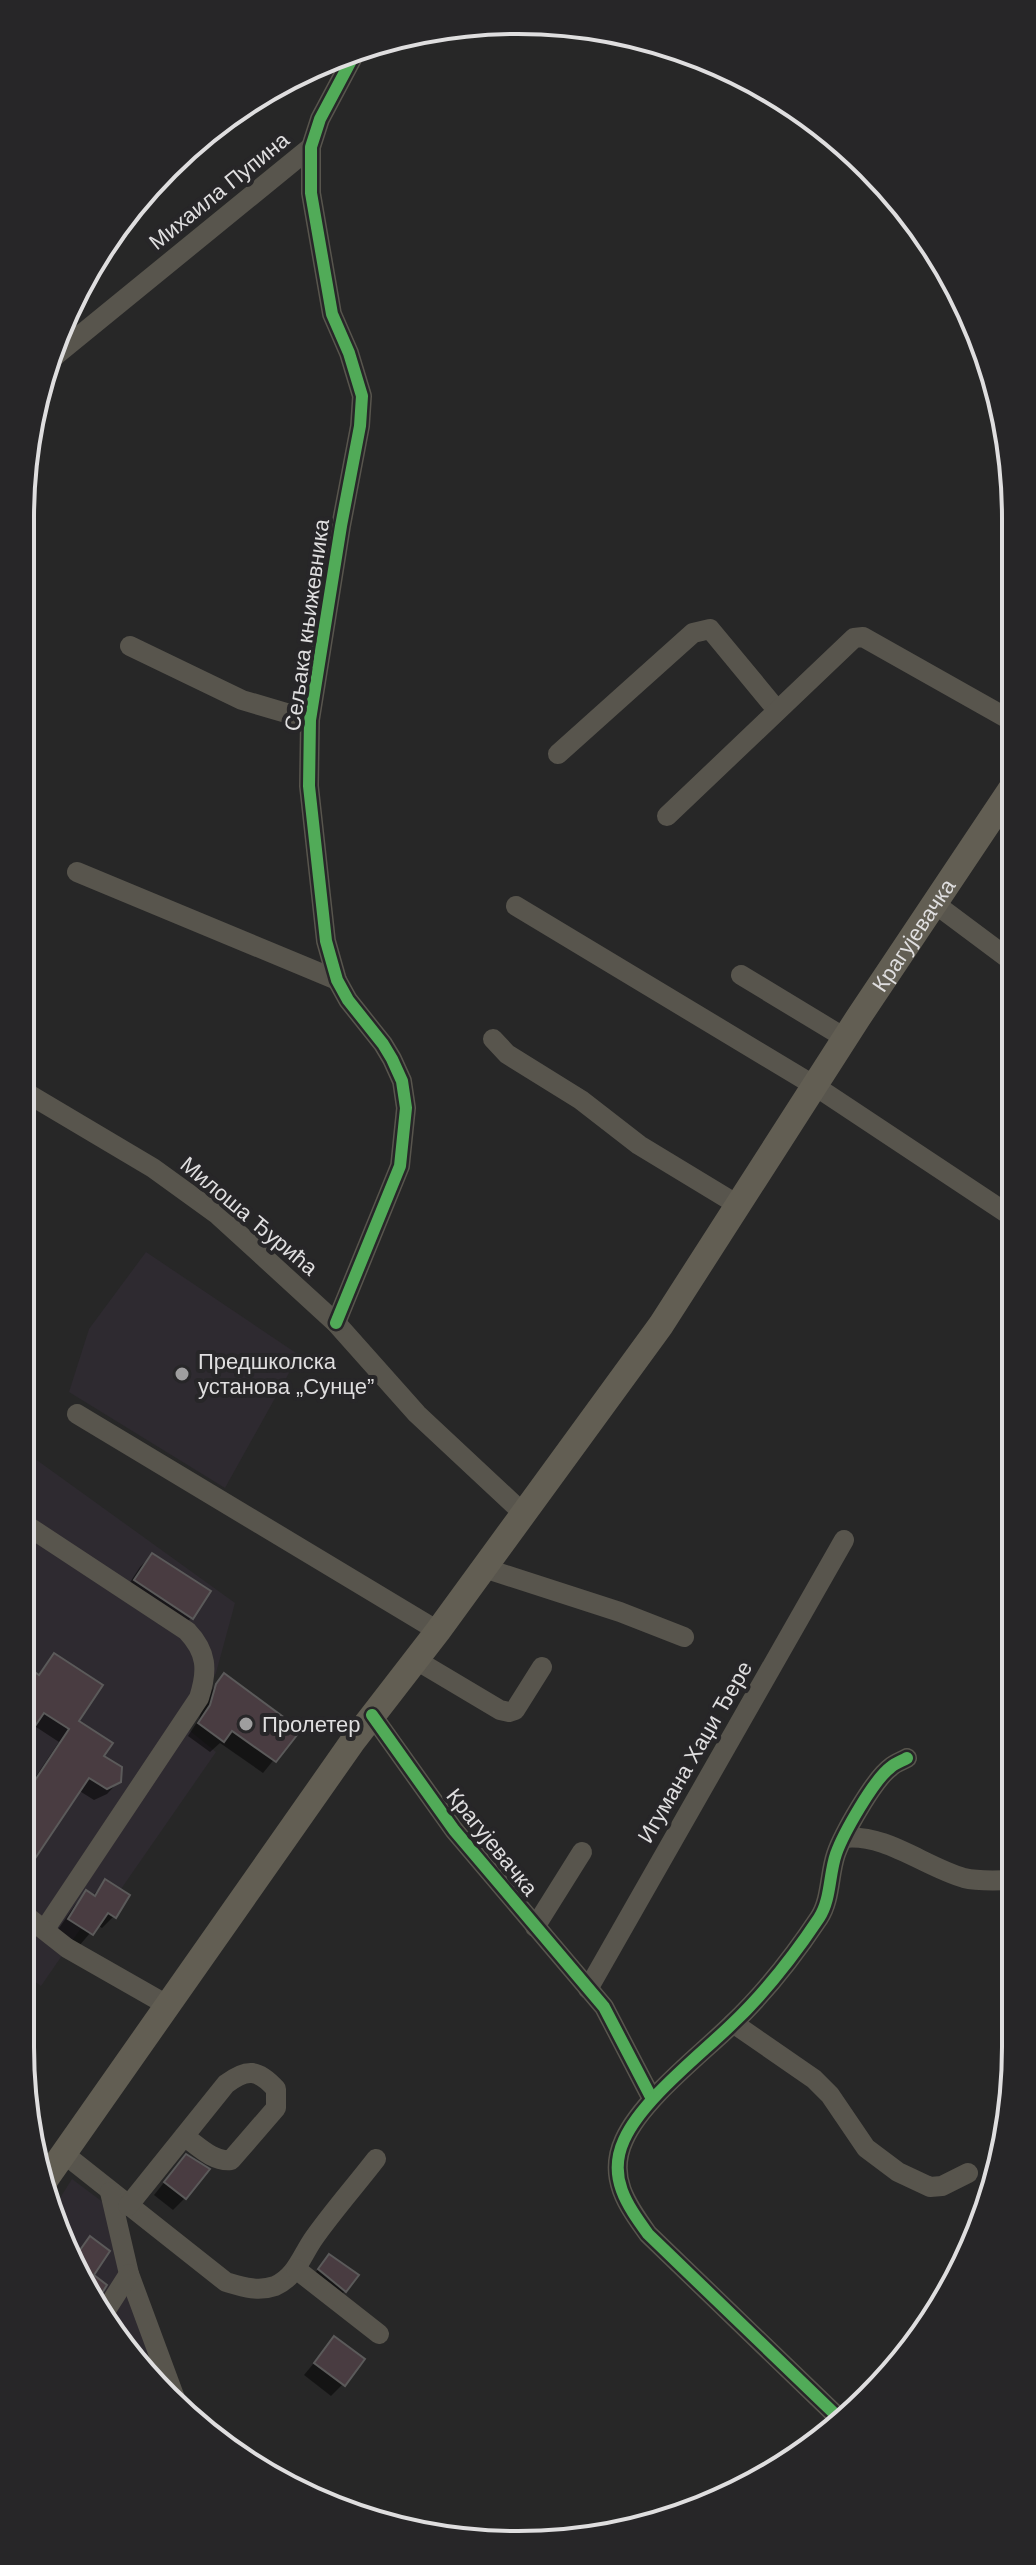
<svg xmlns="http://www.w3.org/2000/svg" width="1036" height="2565" viewBox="0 0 1036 2565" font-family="Helvetica,sans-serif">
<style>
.built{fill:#2e2a30}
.shadow{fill:#0007}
.building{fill:#493c41;stroke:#5b5a5a;stroke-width:2}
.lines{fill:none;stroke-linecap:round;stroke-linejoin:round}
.minor{stroke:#58554d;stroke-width:20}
.major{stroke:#625e53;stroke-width:26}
.cycleway-casing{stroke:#272628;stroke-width:17}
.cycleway{stroke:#51ab58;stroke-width:12}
.poi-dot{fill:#9f9e9f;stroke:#272628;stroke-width:3}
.labels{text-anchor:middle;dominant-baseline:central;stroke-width:8;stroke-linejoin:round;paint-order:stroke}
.street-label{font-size:22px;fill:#dfdedf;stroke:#272628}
.poi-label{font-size:22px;fill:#dfdedf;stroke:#272628;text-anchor:start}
.rim{fill:none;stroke:#dfdedf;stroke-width:4}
</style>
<rect width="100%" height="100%" fill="#272727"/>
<!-- built -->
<g class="built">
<path d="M146 1252 299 1355 225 1488 69 1392 89 1329Z"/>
<path d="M20 1448 235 1603 216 1673 185 1727 216 1752 121 1889 130 1895 116 1918 103 1910 101 1923 93 1935 81 1928 41 1986 20 1971Z"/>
<path d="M72 2179 108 2206 127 2292 160 2389 143 2375 50 2214Z"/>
</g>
<!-- shadow -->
<g class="shadow">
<path d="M152 1555 208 1592 191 1618 179 1630 123 1593 140 1567Z"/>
<path d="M54 1655 77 1721 119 1781 107 1794 94 1800 78 1790 20 1877V1800L59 1742 33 1725 20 1744V1665L37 1676Z"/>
<path d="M224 1676 298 1730 263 1773 220 1743 210 1752 188 1736 199 1719 205 1698Z"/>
<path d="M106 1882 114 1916 102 1928 97 1925 79 1946 57 1931 75 1905 87 1893 92 1896Z"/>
<path d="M175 2169 185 2198 173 2210 154 2195Z"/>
<path d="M330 2256 345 2291 333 2302 307 2282Z"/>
<path d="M334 2339 343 2384 331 2396 304 2375Z"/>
</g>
<!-- building -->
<g class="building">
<path d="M152 1553 211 1591 193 1619 134 1580Z"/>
<path d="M54 1653 103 1685 79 1721 113 1743 104 1756 122 1767 121 1782 107 1789 89 1778 20 1881V1803L69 1729 44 1713 20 1748V1662L39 1675Z"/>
<path d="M224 1673 301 1730 276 1762 232 1731 224 1742 198 1723 210 1705 216 1684Z"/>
<path d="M105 1879 130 1895 116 1918 108 1913 93 1935 68 1919 86 1890 95 1896Z"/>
<path d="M186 2154 210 2169 186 2199 164 2182Z"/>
<path d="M90 2236 110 2251 94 2275 107 2285 99 2298 75 2257Z"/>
<path d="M329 2254 359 2275 346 2292 318 2269Z"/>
<path d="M334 2336 365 2359 345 2386 314 2363Z"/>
</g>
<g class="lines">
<!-- minor -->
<g class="minor">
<path d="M45 364 311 147"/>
<path d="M130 646 242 700 310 720"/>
<path d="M558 754 693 633 710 629 777 710"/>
<path d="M667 816 854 638 863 637 1012 721"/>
<path d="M77 872 337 980"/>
<path d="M934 903 1013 962"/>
<path d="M516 906 815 1086 1014 1218"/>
<path d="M741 975 845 1038"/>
<path d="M493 1039 507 1054 581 1100 639 1145 738 1205"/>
<path d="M20 1089 153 1168 218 1215 336 1323 417 1414 524 1514"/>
<path d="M336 1323 400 1166 406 1108 402 1081 392 1059 383 1044 348 1000 337 980 326 941 309 786 310 720 341 526 360 426 362 396 349 353 332 314 311 193V147L320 119 353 57"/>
<path d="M77 1414 438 1631"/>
<path d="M20 1521 187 1631C207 1652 208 1670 199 1698L45 1929"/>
<path d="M484 1568 620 1612 684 1637"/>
<path d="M416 1660 500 1710 509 1712 515 1710 542 1667"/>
<path d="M372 1715 454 1830 604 2007 652 2099"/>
<path d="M844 1838C885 1833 925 1867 964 1878 980 1882 999 1880 1016 1880"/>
<path d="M20 1911 67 1948 167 2005"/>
<path d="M535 1927 582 1852"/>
<path d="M588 1989 844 1540"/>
<path d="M733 2023 814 2079 830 2095 866 2148 898 2172 930 2187 942 2186 968 2173"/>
<path d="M63 2153 226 2282C243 2287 258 2292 275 2286 296 2277 302 2255 314 2238 333 2211 356 2185 376 2159"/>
<path d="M110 2192 129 2274 176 2401"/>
<path d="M128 2206 226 2084C247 2068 258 2069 276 2089V2108L231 2160C213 2162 198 2146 184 2136"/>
<path d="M296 2269 379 2334"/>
<path d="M106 2310 129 2274"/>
<path d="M840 2419 648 2234C627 2205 607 2177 624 2140 642 2100 699 2056 731 2025 765 1993 793 1957 819 1918 831 1900 829 1874 836 1854 843 1834 874 1779 891 1767 895 1763 902 1761 907 1758"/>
</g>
<!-- major -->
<path class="major" id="s1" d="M43 2183 353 1741 438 1631 661 1325 858 1018 1013 786"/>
<defs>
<g id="cycleway">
<path d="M336 1323 400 1166 406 1108 402 1081 392 1059 383 1044 348 1000 337 980 326 941 309 786 310 720 341 526 360 426 362 396 349 353 332 314 311 193V147L320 119 353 57"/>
<path d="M372 1715 454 1830 604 2007 652 2099"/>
<path d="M840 2419 648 2234C627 2205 607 2177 624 2140 642 2100 699 2056 731 2025 765 1993 793 1957 819 1918 831 1900 829 1874 836 1854 843 1834 874 1779 891 1767 895 1763 902 1761 907 1758"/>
</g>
</defs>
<!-- cycleway casing -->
<use href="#cycleway" class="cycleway-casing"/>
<!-- cycleway -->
<use href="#cycleway" class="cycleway"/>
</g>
<!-- markers -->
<g class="poi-dot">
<circle cx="182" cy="1374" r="8"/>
<circle cx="246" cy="1724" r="8"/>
</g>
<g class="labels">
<!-- street labels -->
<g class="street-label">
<text transform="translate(219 191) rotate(-39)">Михаила Пупина</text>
<text transform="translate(307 625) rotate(-82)">Сељака књижевника</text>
<text stroke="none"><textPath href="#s1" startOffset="1522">Крагујевачка</textPath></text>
<text transform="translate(249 1216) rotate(40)">Милоша Ђурића</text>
<text transform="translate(695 1752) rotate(-60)">Игумана Хаџи Ђере</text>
<text transform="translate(492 1842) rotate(51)">Крагујевачка</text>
</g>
<!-- poi labels -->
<g class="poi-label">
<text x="198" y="1361">Предшколска<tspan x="198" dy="25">установа „Сунце”</tspan></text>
<text x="262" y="1724">Пролетер</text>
</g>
</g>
<!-- crop -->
<path d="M0 0H1036V2565H0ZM518 34H518A484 484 0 0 1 1002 518V2047A484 484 0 0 1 518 2531H518A484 484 0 0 1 34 2047V518A484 484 0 0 1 518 34Z" fill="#272628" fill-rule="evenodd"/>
<path class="rim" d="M518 34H518A484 484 0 0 1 1002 518V2047A484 484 0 0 1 518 2531H518A484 484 0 0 1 34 2047V518A484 484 0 0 1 518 34Z"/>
</svg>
